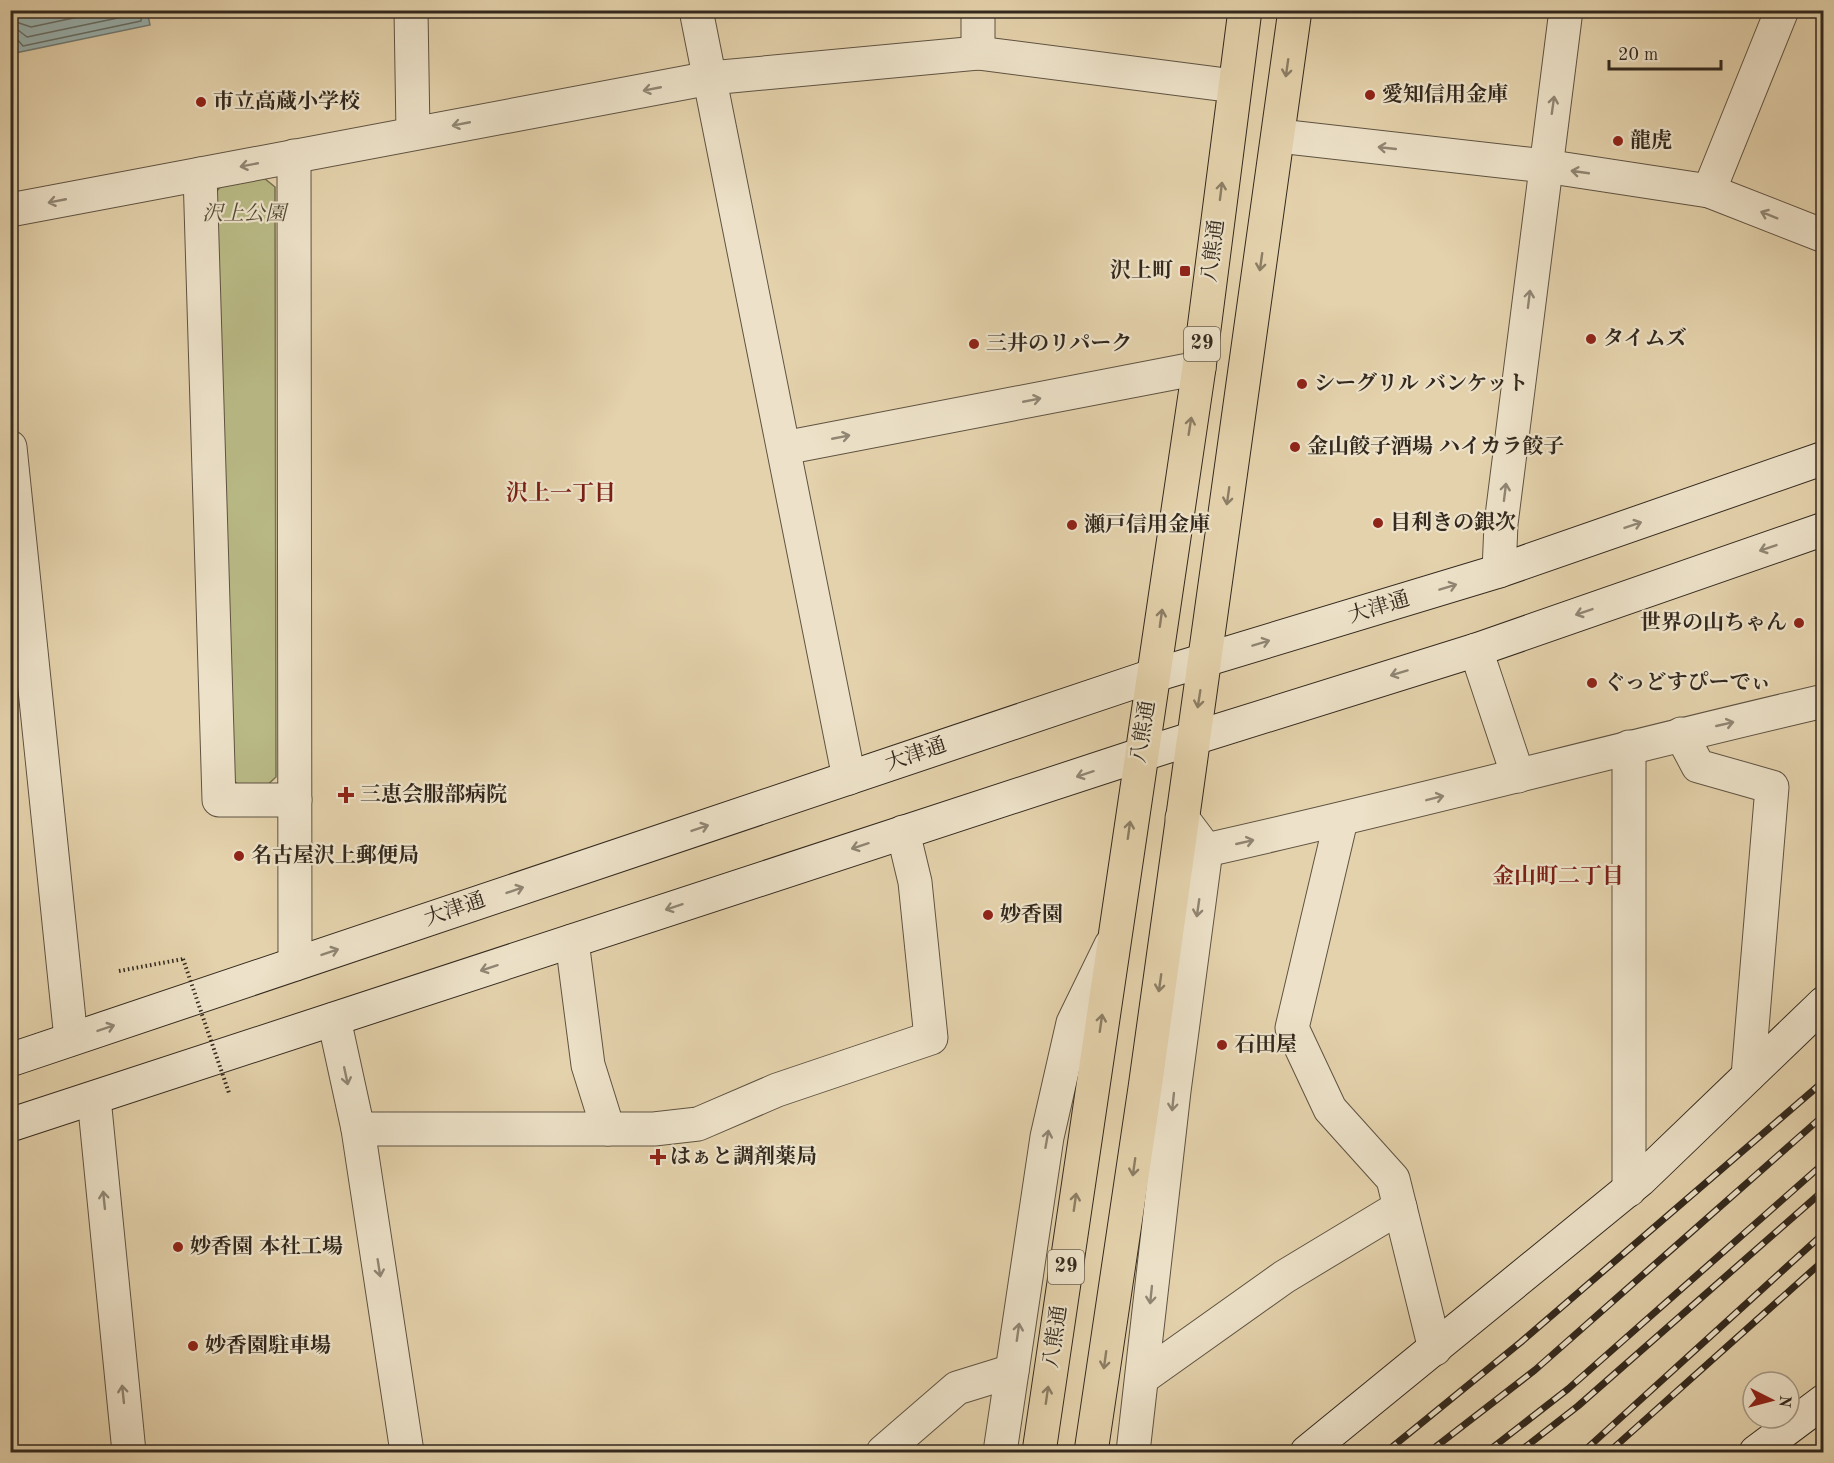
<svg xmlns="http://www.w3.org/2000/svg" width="1834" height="1463" viewBox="0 0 1834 1463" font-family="'Old Standard TT','Noto Serif JP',serif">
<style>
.green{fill:#b9ba86;stroke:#767252;stroke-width:1.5}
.water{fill:#99b5b4;stroke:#707d78;stroke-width:1.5}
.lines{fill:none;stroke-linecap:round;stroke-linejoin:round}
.shore{stroke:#666f69;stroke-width:1.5}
.street-casing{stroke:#5f5342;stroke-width:35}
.secondary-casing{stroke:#33291e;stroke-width:35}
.primary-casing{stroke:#33291e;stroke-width:35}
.path{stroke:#33291e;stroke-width:4;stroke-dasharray:1.5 3;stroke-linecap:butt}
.street{stroke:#ede2c9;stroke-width:33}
.secondary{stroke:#ede2c9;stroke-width:33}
.primary{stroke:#e4d2ac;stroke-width:33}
.rail-casing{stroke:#33291e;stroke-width:7}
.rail{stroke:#ede2c9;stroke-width:4.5;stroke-dasharray:14;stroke-linecap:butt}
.path-bridge{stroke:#33291e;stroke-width:4;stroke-dasharray:1.5 3;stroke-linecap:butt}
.oneway{stroke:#8c7e65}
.oneway2{stroke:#908674}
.poi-dot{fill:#8f2418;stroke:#ede2c9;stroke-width:2}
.labels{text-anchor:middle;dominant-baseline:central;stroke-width:4.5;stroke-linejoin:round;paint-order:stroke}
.shield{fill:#ede2c9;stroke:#6b6051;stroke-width:1.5}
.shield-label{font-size:20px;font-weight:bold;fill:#33291e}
.poi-label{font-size:21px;font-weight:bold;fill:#33291e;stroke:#ede2c9;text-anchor:start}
.park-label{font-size:21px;font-style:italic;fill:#544d38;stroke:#ede2c9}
.street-label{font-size:21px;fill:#33291e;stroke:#ede2c9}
.neighbourhood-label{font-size:22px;font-weight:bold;fill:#7a1f14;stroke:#ede2c9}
</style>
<rect width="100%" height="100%" fill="#e4d2ac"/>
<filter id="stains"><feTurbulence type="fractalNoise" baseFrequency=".00333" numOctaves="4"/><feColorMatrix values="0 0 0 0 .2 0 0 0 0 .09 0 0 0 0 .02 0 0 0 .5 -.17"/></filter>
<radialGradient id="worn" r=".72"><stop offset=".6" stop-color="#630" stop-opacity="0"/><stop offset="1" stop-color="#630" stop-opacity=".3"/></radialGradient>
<!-- green -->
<path class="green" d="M264 178 275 187 276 777 265 787 243 789 229 776 212 197 222 185Z"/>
<!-- water -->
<path class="water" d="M10 11H147L150 25 15 53 11 29Z"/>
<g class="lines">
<!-- shore -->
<g class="shore">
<path d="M10 20 31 27 111 10"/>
<path d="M10 29 18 30 27 37 132 15 134 10"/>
<path d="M10 37 16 38 23 46 141 21 142 10"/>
</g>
<defs>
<g id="street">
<path d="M411 10 413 133"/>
<path d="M696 10 849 778"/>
<path d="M978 10V53"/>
<path d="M1279 136 1545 166 1709 191 1824 236"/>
<path d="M294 156 295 964"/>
<path d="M200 174 219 800H295"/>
<path d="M1709 191 1782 10"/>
<path d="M10 210 710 78 978 53 1234 86"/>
<path d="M10 447 71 1039"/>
<path d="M784 448 1199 368"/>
<path d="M1499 571 1501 524 1566 10"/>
<path d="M1476 650 1518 776"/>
<path d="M1681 734 1698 766 1772 787 1748 1076"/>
<path d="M1182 818 1206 850C1413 804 1617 749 1824 701"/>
<path d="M1341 820 1292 1028 1330 1109 1393 1179 1435 1349"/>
<path d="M572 941 588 1065 608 1129"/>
<path d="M334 1019 358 1129 407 1452"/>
<path d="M94 1098 129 1452"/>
<path d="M358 1129H654L698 1124 777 1090 931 1038 915 882 903 832"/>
<path d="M1629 1190V747"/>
<path d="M1142 1378 1284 1277 1400 1207"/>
<path d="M883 1452 957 1388 1012 1371"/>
<path d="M1000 1452 1047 1137 1073 1023 1111 945"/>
<path d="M1133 1452 1174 1091 1206 850"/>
</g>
<g id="secondary">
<path d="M10 1060 1152 676 1499 571 1824 458"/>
<path d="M10 1125 1140 755 1476 650 1824 529"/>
<path d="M1307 1452 1640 1180 1824 1003"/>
<path d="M1756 1452 1824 1401"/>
</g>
<g id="primary">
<path d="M1039 1452 1199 368 1245 10"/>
<path d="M1091 1452 1145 1088 1295 10"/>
</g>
</defs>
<!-- street casing -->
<use href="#street" class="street-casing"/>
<!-- secondary casing -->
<use href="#secondary" class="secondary-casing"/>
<!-- primary casing -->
<use href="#primary" class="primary-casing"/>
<!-- path -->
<path class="path" d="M119 971 183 959"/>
<!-- street -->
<use href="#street" class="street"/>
<!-- secondary -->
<use href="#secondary" class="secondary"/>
<!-- primary -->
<use href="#primary" class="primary"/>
<defs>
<g id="rail">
<path d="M1386 1452 1521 1342 1824 1081"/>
<path d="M1429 1452 1535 1370 1824 1115"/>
<path d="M1487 1452 1568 1389 1824 1163"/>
<path d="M1519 1452 1578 1406 1824 1190"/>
<path d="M1583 1452 1824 1233"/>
<path d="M1609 1452 1824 1260"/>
</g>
</defs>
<!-- rail casing -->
<use href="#rail" class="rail-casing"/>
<!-- rail -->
<use href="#rail" class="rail"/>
<!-- path-bridge -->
<path class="path-bridge" d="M183 959 229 1093"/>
</g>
<!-- one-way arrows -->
<defs><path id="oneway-shaft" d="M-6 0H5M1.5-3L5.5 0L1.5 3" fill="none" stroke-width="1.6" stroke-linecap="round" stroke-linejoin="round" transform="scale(1.5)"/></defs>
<g class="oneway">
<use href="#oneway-shaft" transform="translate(1287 68) rotate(98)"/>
<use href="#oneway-shaft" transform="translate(1221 191) rotate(-83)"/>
<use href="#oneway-shaft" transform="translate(1261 262) rotate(98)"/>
<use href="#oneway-shaft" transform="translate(1190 426) rotate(-81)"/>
<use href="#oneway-shaft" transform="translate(1228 496) rotate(98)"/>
<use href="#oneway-shaft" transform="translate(1161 618) rotate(-82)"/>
<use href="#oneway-shaft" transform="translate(1199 699) rotate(99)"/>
<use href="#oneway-shaft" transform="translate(1129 830) rotate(-82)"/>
<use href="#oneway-shaft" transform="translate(1160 983) rotate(98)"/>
<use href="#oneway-shaft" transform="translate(1101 1023) rotate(-82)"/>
<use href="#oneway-shaft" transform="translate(1134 1167) rotate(98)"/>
<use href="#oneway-shaft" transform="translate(1075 1202) rotate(-82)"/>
<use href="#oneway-shaft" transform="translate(1105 1360) rotate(98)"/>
<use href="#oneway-shaft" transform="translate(1047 1395) rotate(-82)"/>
</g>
<g class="oneway2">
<use href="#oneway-shaft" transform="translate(652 89) rotate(169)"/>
<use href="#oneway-shaft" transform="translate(1553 105) rotate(-82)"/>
<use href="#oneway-shaft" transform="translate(461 124) rotate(169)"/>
<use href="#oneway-shaft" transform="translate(1387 148) rotate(-174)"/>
<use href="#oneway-shaft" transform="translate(249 165) rotate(169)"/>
<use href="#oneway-shaft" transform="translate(1580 172) rotate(-172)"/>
<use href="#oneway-shaft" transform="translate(57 201) rotate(169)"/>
<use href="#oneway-shaft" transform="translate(1769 215) rotate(-158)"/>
<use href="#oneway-shaft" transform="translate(1529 299) rotate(-83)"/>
<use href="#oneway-shaft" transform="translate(1032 400) rotate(-11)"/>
<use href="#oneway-shaft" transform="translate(841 437) rotate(-11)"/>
<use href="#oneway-shaft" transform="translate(1505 492) rotate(-83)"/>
<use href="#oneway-shaft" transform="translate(1633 525) rotate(-19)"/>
<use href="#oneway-shaft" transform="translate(1768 548) rotate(161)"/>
<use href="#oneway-shaft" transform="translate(1448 587) rotate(-17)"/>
<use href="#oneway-shaft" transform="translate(1584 612) rotate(161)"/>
<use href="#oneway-shaft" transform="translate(1261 643) rotate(-17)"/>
<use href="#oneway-shaft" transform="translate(1399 673) rotate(163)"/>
<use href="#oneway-shaft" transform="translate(1725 724) rotate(-13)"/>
<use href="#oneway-shaft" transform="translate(1085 774) rotate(162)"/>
<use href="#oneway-shaft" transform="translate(1435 798) rotate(-14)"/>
<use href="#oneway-shaft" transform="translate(700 828) rotate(-19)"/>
<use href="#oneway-shaft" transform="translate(1245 842) rotate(-13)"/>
<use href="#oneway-shaft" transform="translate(860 846) rotate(162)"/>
<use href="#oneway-shaft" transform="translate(515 890) rotate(-19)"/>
<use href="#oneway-shaft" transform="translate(674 907) rotate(162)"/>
<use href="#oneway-shaft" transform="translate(1198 908) rotate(98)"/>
<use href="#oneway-shaft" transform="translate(330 952) rotate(-19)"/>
<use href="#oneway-shaft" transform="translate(489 968) rotate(162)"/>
<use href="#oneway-shaft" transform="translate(106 1028) rotate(-19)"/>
<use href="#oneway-shaft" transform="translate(346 1076) rotate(78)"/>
<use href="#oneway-shaft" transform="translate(1173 1102) rotate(96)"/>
<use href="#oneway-shaft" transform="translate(1047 1139) rotate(-80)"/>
<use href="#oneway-shaft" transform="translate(104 1200) rotate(-96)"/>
<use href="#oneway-shaft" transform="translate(379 1268) rotate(81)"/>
<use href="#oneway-shaft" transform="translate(1151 1295) rotate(96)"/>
<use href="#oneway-shaft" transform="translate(1018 1332) rotate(-82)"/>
<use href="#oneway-shaft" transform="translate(123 1394) rotate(-96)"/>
</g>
<!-- markers -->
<g class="poi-dot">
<circle cx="1370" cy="95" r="6"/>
<circle cx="201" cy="102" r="6"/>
<circle cx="1618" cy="141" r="6"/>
<rect x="1179" y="265" width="12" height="12" rx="3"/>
<circle cx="1591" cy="339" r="6"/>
<circle cx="974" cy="344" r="6"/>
<circle cx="1302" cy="384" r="6"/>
<circle cx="1295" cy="447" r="6"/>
<circle cx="1378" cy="523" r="6"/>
<circle cx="1072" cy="525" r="6"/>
<circle cx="1799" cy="623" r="6"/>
<circle cx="1592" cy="683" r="6"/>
<path d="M343 786h6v6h6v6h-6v6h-6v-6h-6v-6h6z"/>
<circle cx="239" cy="856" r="6"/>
<circle cx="988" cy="915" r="6"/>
<circle cx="1222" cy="1045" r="6"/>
<path d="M655 1148h6v6h6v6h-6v6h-6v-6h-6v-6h6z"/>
<circle cx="178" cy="1247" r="6"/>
<circle cx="193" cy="1346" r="6"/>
</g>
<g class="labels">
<!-- shield labels -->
<g class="shield">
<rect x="1184" y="327" width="36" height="34" rx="4.5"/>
<rect x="1048" y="1250" width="36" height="34" rx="4.5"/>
</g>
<g class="shield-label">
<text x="1202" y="344">29</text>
<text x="1066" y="1267">29</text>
</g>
<!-- poi labels -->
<g class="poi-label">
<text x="1382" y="95">愛知信用金庫</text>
<text x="213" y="102">市立高蔵小学校</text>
<text x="1630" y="141">龍虎</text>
<text x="1173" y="271" text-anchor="end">沢上町</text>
<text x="1603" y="339">タイムズ</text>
<text x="986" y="344">三井のリパーク</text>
<text x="1314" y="384">シーグリル バンケット</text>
<text x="1307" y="447">金山餃子酒場 ハイカラ餃子</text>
<text x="1390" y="523">目利きの銀次</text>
<text x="1084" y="525">瀬戸信用金庫</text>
<text x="1787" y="623" text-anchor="end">世界の山ちゃん</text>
<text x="1604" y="683">ぐっどすぴーでぃ</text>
<text x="360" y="795">三恵会服部病院</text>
<text x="251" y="856">名古屋沢上郵便局</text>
<text x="1000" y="915">妙香園</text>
<text x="1234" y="1045">石田屋</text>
<text x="670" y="1157">はぁと調剤薬局</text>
<text x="190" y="1247">妙香園 本社工場</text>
<text x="205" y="1346">妙香園駐車場</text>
</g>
<!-- park labels -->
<g class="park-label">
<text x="244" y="214">沢上公園</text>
</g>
<!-- street labels -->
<g class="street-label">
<text transform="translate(1214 251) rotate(-83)">八熊通</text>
<text transform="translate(1379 608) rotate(-17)">大津通</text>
<text transform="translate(1144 732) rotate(-81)">八熊通</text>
<text transform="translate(916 755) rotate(-19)">大津通</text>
<text transform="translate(455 910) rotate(-19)">大津通</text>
<text transform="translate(1056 1337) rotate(-82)">八熊通</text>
</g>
<!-- neighbourhood labels -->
<g class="neighbourhood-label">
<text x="561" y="494">沢上一丁目</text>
<text x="1558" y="877">金山町二丁目</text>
</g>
</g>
<!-- margin -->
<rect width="1834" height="1463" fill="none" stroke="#e4d2ac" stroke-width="36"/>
<rect x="12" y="12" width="1810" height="1439" fill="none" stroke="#33291e" stroke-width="3"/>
<rect x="18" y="18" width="1798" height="1427" fill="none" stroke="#33291e" stroke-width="1.5"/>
<!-- north arrow -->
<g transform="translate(1771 1400) rotate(96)"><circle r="28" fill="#ede2c9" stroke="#a39885" stroke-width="1.5"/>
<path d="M0-4.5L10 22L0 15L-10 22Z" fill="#8f2418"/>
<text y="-9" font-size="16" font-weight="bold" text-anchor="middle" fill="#33291e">N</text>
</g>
<!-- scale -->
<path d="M1609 60v9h112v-9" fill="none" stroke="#33291e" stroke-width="3"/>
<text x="1618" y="60" font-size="18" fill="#33291e" stroke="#ede2c9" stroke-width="4.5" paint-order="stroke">20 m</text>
<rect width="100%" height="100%" filter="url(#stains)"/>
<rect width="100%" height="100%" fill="url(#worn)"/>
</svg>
